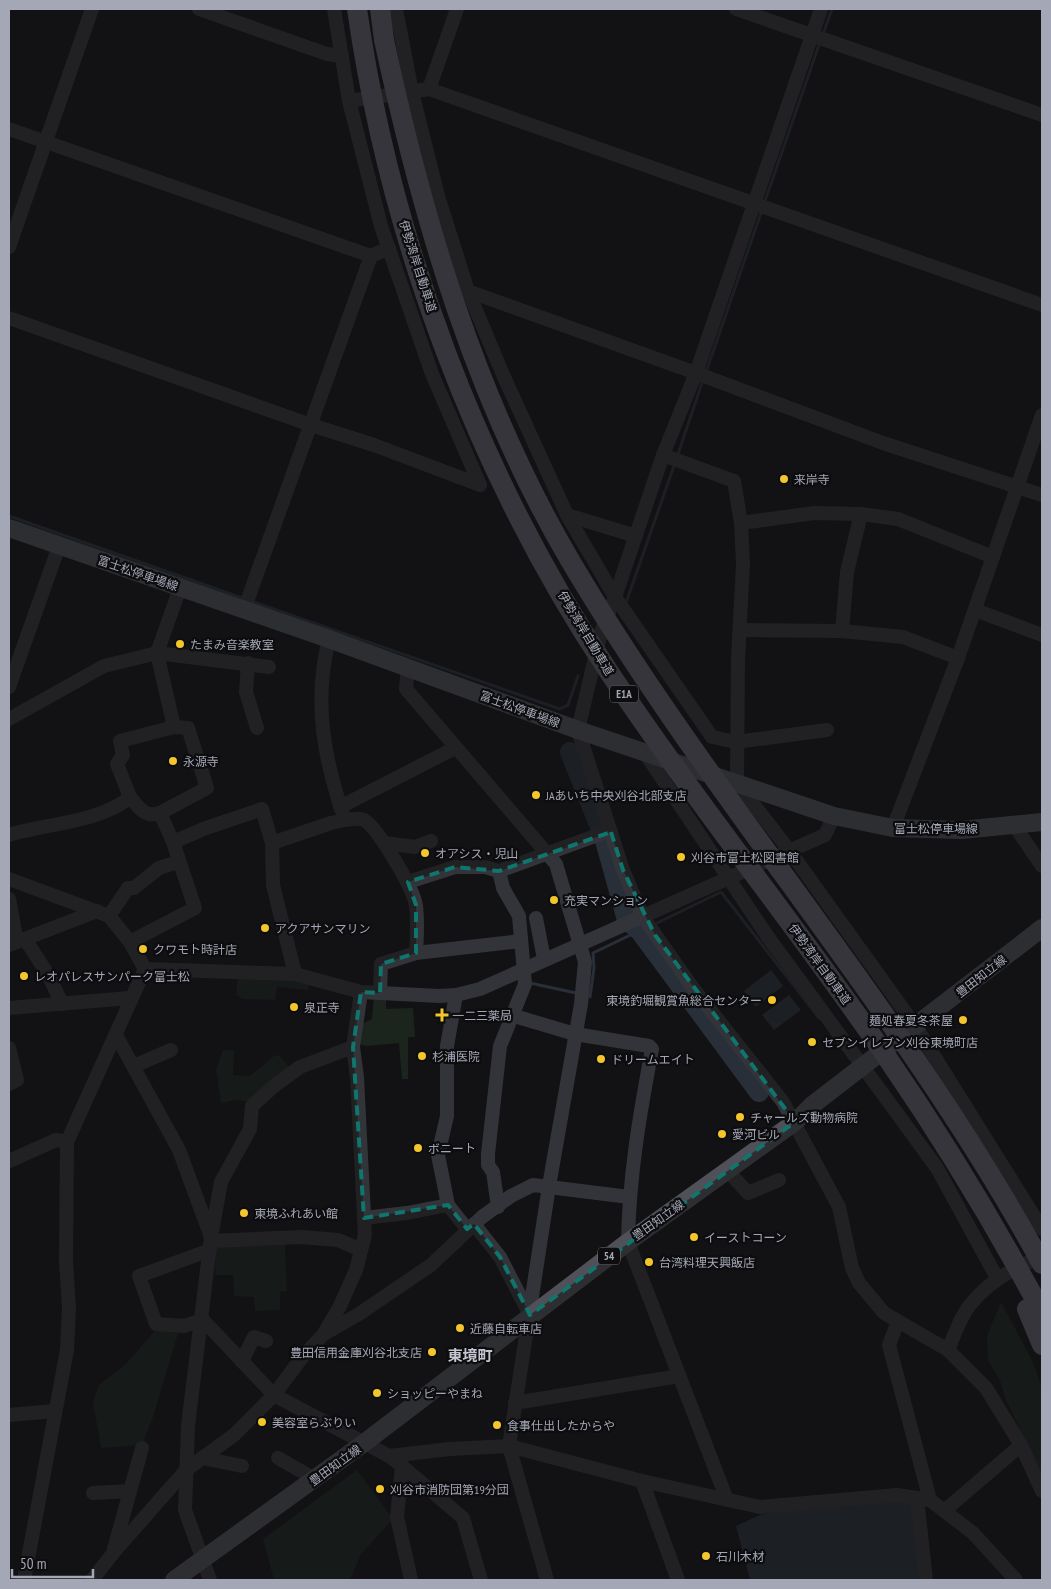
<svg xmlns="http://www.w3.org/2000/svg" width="1051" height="1589" viewBox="0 0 1051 1589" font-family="'PT Sans Narrow','Noto Sans JP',sans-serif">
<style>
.green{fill:#1c241e}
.water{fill:#292f38}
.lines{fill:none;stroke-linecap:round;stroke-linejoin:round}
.stream{stroke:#292f38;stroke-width:3}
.river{stroke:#292f38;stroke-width:20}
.minor{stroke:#333439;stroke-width:14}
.major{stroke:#4f5058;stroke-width:18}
.highway{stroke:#5f616a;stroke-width:20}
.highway-bridge{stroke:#5f616a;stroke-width:20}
.marked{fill:none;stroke:#0f766e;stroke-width:4;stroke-dasharray:10 6;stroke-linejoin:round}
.poi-dot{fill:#f3c62b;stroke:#0d0d0f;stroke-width:2}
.labels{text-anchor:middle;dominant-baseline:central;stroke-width:4.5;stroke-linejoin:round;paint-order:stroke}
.shield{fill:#0d0d0f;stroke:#777983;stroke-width:1}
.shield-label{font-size:11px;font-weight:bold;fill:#a4a7b5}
.street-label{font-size:12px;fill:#a4a7b5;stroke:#0d0d0f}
.poi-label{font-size:12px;fill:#a4a7b5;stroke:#0d0d0f;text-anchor:start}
.quarter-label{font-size:15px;font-weight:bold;fill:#c5c6d1;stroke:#0d0d0f}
</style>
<rect width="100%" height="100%" fill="#121214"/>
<!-- green -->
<g class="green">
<path d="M238 974 310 981 308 990 277 987 275 1000 243 999 236 995Z"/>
<path d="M374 995 386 996V1009L413 1008 415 1037H408V1079H402L399 1043 365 1046 358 1043 360 1025 372 1019Z"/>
<path d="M223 1050H234L233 1075 250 1076 275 1055 280 1056 288 1066V1071L251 1102 235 1100 221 1103 216 1069Z"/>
<path d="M285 1243 287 1291 280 1292V1310L255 1311 254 1297 234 1296 233 1275H215L216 1245Z"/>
<path d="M1001 1302 1033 1362 1042 1388V1475L1006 1400 1000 1381 988 1360 987 1336Z"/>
<path d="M158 1327 179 1330 153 1417 142 1445 101 1448 93 1402 99 1385 125 1365Z"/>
<path d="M357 1470 393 1519 361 1554 350 1580H274L263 1539Z"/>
</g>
<!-- water -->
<g class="water">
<path d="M771 970 783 986 756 1007 744 991Z"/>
<path d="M789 995 801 1010 774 1030 762 1015Z"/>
<path d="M898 1501 914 1505 923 1580H750L736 1526 760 1515 785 1510Z"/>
</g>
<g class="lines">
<!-- stream -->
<g class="stream">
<path d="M823 34 832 9"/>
<path d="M764 204 820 42"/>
<path d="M706 372 762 210"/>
<path d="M677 457 703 380"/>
<path d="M9 516 245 599"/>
<path d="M627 600 675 463"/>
<path d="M251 601 560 709 568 705 578 676"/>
<path d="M653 925 721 892 819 1018"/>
<path d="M530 983 576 993"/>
<path d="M590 997 594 968 593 953 645 928"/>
</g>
<!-- river -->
<path class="river" d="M570 752 604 837 627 920 640 931 759 1092"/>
<!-- minor -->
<g class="minor">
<path d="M199 9 327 54 342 56"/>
<path d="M334 9 349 101 381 226 432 374 480 485"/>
<path d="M396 9 412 92 438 196 468 291 504 377 567 515 615 597 601 632 578 730 623 870 643 917 693 988 783 1102 839 1207 852 1268 859 1283 884 1313 948 1350 986 1388 1021 1445 1042 1491"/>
<path d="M736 9 1042 115"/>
<path d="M821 9 696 373 663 455 615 597 712 737 736 742 827 730"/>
<path d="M429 89 457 9"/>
<path d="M349 101 429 89 1042 305"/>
<path d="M9 129 371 256 389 248"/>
<path d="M9 247 92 9"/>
<path d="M468 291 696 373 883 443 1042 495"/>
<path d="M9 318 311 425 374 445 480 485"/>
<path d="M663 455 734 481 741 523 743 563 738 660 737 783 789 850 916 1027 1042 1229"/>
<path d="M567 515 636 536"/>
<path d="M741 523 814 513 861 514 898 519 993 557"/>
<path d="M244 610 371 256"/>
<path d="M975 610 1042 635"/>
<path d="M740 630 842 631 903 637 958 658"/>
<path d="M842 631 847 572 861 514"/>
<path d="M248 663 246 692 257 728"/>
<path d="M408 667 406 689 556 864 585 962 581 1004 549 1186 509 1446 547 1580"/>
<path d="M9 687 59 546"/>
<path d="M9 719 104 666 157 653 180 588"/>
<path d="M174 727 157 653 269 667"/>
<path d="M645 753 768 937 937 1168 997 1278"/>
<path d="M130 797 117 764 123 755 120 741 174 727 188 728 207 788 160 813"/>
<path d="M340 807 455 748"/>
<path d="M345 820C351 820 358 817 364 820 378 828 414 889 416 906 418 921 417 937 416 953"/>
<path d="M1014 825 1042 866"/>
<path d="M893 828 958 658 1042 415"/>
<path d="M9 835C44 824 102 822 130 797 140 809 145 818 160 813L173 842 206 828 262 809 272 843 273 885 295 974"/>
<path d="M272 843 331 823 345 820C324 760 313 702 329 639"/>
<path d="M384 843 415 847 431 841"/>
<path d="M9 879 109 916 130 942 145 969"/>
<path d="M408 882 455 867H485L499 871 606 832H611"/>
<path d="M9 899 17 942"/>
<path d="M109 916 128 888H134L159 868 178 862"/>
<path d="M536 918 544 959"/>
<path d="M25 939 49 976 62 1004"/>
<path d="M130 942 195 908 173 842"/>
<path d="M9 945 97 911"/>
<path d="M380 993 381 964 416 953 521 941"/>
<path d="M456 995 447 1046V1116L438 1155 448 1205 467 1229"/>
<path d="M9 1008 130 998"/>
<path d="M511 1015 575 1034 649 1046 652 1049C640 1113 629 1176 628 1242L727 1500"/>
<path d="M116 1035 179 1150 211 1237"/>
<path d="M9 1048 17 1080 9 1084"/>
<path d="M134 1066 171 1050"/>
<path d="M9 1161 56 1140 67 1142"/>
<path d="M728 1171 748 1193 779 1180"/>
<path d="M498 1207 493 1172 488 1165V1154L500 1046 525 984 519 916 503 888 499 871"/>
<path d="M364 1218 407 1213 448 1205"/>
<path d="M474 1224 500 1257 530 1315"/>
<path d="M211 1241 301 1237 338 1240 361 1250"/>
<path d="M210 1250 139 1276 156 1324 184 1326 203 1320 274 1395 389 1456 402 1466 397 1517 411 1580"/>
<path d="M898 1321 889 1345 930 1500"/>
<path d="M324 1334 359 1314 431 1265 482 1217 511 1196 533 1185 629 1197"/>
<path d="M948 1350C954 1336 960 1317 970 1305 989 1281 1014 1267 1042 1257"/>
<path d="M242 1361 254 1337 266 1341"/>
<path d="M515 1403 679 1376"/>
<path d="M9 1415 55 1411"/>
<path d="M389 1456 450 1449 509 1446 642 1481 760 1507 897 1495 930 1500 973 1533 1016 1580"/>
<path d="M202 1458 242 1466"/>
<path d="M278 1458 315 1479"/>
<path d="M402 1466 463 1518 481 1580"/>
<path d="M642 1481 678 1580"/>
<path d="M93 1493 130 1491"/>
<path d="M917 1498 926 1580"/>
<path d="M944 1511 1021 1445"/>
<path d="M114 1549 142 1448"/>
<path d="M24 1580 67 1350 69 1308 66 1261 67 1142 145 969 295 974 361 992 439 996 456 995 480 989 825 835 834 816"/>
<path d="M92 1580 114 1552 186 1470 234 1435 274 1395 303 1356 323 1335 340 1306 356 1270 365 1235 357 1077 353 1047 361 992"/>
<path d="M210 1580 185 1510 188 1426 211 1237 221 1182 250 1129 252 1106 274 1086 300 1067 353 1047"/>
</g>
<!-- major -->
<g class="major">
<path d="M9 528 329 639 578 730 834 816 893 828 961 830 1042 822"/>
<path d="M174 1580 364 1443 628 1242 795 1122 811 1106 1042 928"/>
</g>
<!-- highway -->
<g class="highway">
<path d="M380 9 384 40"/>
<path d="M1027 1309 1042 1345"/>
</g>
<!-- highway-bridge -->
<g class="highway-bridge">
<path d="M357 9C390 240 479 477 609 672 697 804 798 928 888 1059 943 1139 993 1221 1039 1307"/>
<path d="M384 40C423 221 476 401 571 562 715 805 907 1015 1042 1264"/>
</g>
</g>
<!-- marked area -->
<path d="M0 0H1051V1589H0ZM611 832 623 870 655 935 795 1122 530 1315 500 1257 474 1224 467 1229 448 1205 364 1218 353 1047 361 992 380 993 381 964 416 953V905L408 882 455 867 499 871Z" fill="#121214" fill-opacity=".55" fill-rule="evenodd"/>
<path class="marked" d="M611 832 623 870 655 935 795 1122 530 1315 500 1257 474 1224 467 1229 448 1205 364 1218 353 1047 361 992 380 993 381 964 416 953V905L408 882 455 867 499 871Z"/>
<!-- markers -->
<g class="poi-dot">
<circle cx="784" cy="479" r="5"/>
<circle cx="180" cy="644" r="5"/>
<circle cx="173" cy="761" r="5"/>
<circle cx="536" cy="795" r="5"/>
<circle cx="425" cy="853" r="5"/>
<circle cx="681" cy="857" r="5"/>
<circle cx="554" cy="900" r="5"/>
<circle cx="265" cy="928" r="5"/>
<circle cx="143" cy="949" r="5"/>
<circle cx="24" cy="976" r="5"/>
<circle cx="772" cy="1000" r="5"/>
<circle cx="294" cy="1007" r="5"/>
<path d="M439.5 1007.5h5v5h5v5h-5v5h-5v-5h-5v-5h5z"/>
<circle cx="963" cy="1020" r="5"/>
<circle cx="812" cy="1042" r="5"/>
<circle cx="422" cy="1056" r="5"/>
<circle cx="601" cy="1059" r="5"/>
<circle cx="740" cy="1117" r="5"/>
<circle cx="722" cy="1134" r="5"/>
<circle cx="418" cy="1148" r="5"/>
<circle cx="244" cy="1213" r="5"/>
<circle cx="694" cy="1237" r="5"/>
<circle cx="649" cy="1262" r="5"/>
<circle cx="460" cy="1328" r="5"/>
<circle cx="432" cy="1352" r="5"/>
<circle cx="377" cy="1393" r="5"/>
<circle cx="262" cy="1422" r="5"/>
<circle cx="497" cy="1425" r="5"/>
<circle cx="380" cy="1489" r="5"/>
<circle cx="706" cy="1556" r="5"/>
</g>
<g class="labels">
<!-- shield labels -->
<g class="shield">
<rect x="610" y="685.5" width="28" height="17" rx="4"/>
<rect x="598" y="1247.5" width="22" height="17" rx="4"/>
</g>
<g class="shield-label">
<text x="624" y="694">E1A</text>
<text x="609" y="1256">54</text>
</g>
<!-- street labels -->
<g class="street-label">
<text transform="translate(418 266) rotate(72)">伊勢湾岸自動車道</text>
<text transform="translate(138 573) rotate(19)">富士松停車場線</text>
<text transform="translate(586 633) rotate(59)">伊勢湾岸自動車道</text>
<text transform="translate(520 709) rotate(20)">富士松停車場線</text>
<text x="936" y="828">富士松停車場線</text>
<text transform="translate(820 964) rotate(54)">伊勢湾岸自動車道</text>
<text transform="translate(981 976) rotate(-38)">豊田知立線</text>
<text transform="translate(658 1220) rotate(-35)">豊田知立線</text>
<text transform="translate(335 1465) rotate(-36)">豊田知立線</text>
</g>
<!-- poi labels -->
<g class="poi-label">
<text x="794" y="479">来岸寺</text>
<text x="190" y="644">たまみ音楽教室</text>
<text x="183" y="761">永源寺</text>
<text x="546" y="795">JAあいち中央刈谷北部支店</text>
<text x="435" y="853">オアシス・児山</text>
<text x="691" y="857">刈谷市富士松図書館</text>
<text x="564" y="900">充実マンション</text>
<text x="275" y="928">アクアサンマリン</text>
<text x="153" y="949">クワモト時計店</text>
<text x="34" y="976">レオパレスサンパーク富士松</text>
<text x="762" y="1000" text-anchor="end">東境釣堀観賞魚総合センター</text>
<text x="304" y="1007">泉正寺</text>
<text x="452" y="1015">一二三薬局</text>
<text x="953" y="1020" text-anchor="end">麺処春夏冬茶屋</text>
<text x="822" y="1042">セブンイレブン刈谷東境町店</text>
<text x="432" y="1056">杉浦医院</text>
<text x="611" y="1059">ドリームエイト</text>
<text x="750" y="1117">チャールズ動物病院</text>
<text x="732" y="1134">愛河ビル</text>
<text x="428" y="1148">ボニート</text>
<text x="254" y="1213">東境ふれあい館</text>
<text x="704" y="1237">イーストコーン</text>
<text x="659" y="1262">台湾料理天興飯店</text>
<text x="470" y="1328">近藤自転車店</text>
<text x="422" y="1352" text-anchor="end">豊田信用金庫刈谷北支店</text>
<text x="387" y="1393">ショッピーやまね</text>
<text x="272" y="1422">美容室らぶりい</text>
<text x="507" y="1425">食事仕出したからや</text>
<text x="390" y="1489">刈谷市消防団第19分団</text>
<text x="716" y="1556">石川木材</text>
</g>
<!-- quarter labels -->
<g class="quarter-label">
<text x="470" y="1355">東境町</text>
</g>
</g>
<!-- border -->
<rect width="1051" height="1589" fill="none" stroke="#a4a7b5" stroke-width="20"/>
<!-- scale -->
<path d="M12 1569v8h81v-8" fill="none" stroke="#a4a7b5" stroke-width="2.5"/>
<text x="20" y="1569" font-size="15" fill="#a4a7b5" stroke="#0d0d0f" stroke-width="4" paint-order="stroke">50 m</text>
</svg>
